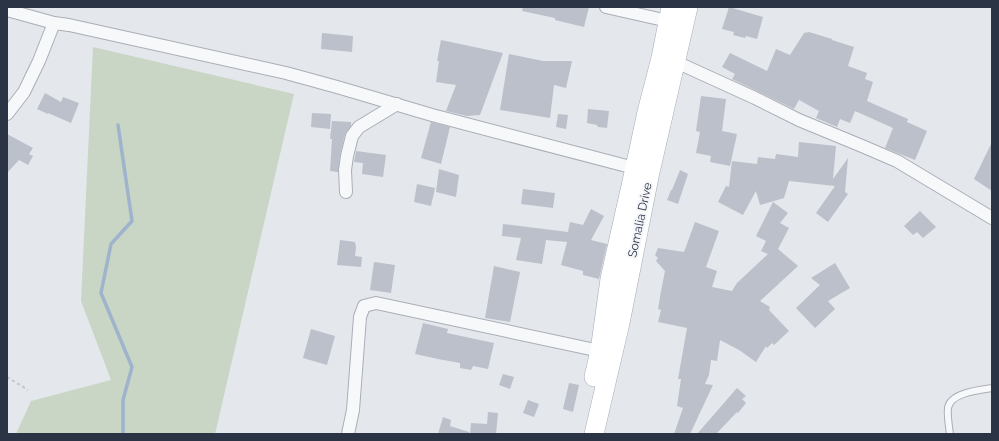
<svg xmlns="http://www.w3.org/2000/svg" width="999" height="441" viewBox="0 0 999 441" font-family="Raleway,sans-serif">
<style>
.green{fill:#c9d6c5}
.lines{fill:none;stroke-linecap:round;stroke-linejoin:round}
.stream{stroke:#9fb4cc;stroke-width:3.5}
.building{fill:#bbc0ca}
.lane-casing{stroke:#a9aeb7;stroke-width:8}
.street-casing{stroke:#a9aeb7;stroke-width:14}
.primary-casing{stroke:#a3abb8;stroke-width:20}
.path{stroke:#c2c5cb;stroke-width:2;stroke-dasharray:3 3;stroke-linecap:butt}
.lane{stroke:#f7f8fa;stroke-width:6}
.street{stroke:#f7f8fa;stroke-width:12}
.primary{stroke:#fff;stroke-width:19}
.labels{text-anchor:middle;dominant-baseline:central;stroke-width:4;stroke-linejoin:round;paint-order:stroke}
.street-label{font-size:12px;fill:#2b3445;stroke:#f4f6f9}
</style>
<rect width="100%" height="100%" fill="#e4e7ec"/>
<!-- green -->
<path class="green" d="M93 47 294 94 215 434H16L31 401 111 380 81 301Z"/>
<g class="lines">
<!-- stream -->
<path class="stream" d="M118 125 132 221 111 244 101 293 132 367 123 400V434"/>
</g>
<!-- building -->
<g class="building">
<path d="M523 7H589L584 27 555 20V18L522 11Z"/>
<path d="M729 7 763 17 757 39 746 36 745 38 733 35 734 32 722 29Z"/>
<path d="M809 32 832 39V40L854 47 848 66 867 73 865 79 873 82 867 101 908 119 907 122 927 131 915 160 885 148 893 128 855 111 850 123 840 119 837 127 816 118 819 111 799 100 794 109 732 79 735 74 722 67 730 53 767 71 776 49 790 55 804 33Z"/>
<path d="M322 33 353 36 352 52 321 49Z"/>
<path d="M441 40 503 53 480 115 467 116 446 111 456 85 436 82 439 61H437Z"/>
<path d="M509 54 543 61H572L566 88 554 85 550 118 500 110Z"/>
<path d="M45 93 61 102 63 97 79 103 71 123 48 113V114L37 109Z"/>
<path d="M701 96 726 99 722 131 737 134 730 166 710 162 711 156 696 153 700 132 696 131Z"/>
<path d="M588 109 609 111 607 128 598 127 597 125 587 123Z"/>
<path d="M312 113 331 114 330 129 311 127Z"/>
<path d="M558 114 568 115 566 129 556 127Z"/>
<path d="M332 121 351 122V126L345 134 340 155 338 172 330 171 332 139H330Z"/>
<path d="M431 122 450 127 441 164 421 158Z"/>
<path d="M7 134 33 148 29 154 33 156 28 165 19 160 7 173Z"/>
<path d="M799 142 836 146 833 179 848 158 845 192 848 194 828 222 816 213 835 186 789 181 784 198 760 205 756 191 743 215 718 202 726 186 729 187 732 161 757 164 758 157 775 159 776 154 798 157Z"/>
<path d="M992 142V191L974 179Z"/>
<path d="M356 151 386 155 383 177 362 174 363 163 354 162Z"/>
<path d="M439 169 459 175 456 197 436 192Z"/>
<path d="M680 170 688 174 678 204 667 200 671 190H672Z"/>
<path d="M417 184 435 188 431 206 414 202Z"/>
<path d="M523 189 555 193 553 208 521 204Z"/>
<path d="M773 202 788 213 780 223 789 228 778 249 798 266 760 301 770 307 769 310 789 331 774 345 772 343 767 348 766 346 756 362 739 350 720 340 717 361 711 360 709 375 705 384 713 385 690 434H674L683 408 677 406 681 379H678L687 328 658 322 661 310 658 309 661 291 665 271 656 261 658 258 655 255 658 248 684 252 695 222 719 231 706 267 717 271 712 287 732 291 737 283 768 254 761 251 766 241 756 236Z"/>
<path d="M591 209 604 216 591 240 607 244 599 279 583 275V271L561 265 567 242 546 240 542 264 516 260 521 238 502 236 503 224 568 232 570 222 583 225Z"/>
<path d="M920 211 936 227 923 238 917 232 913 235 904 226Z"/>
<path d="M340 240 355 242 356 247 355 256 362 257 361 267 337 265Z"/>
<path d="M374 262 395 265 391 293 370 290Z"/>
<path d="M835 263 850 288 828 301 835 309 815 328 796 308 820 285 811 278Z"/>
<path d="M494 266 520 272 510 322 485 318Z"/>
<path d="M423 323 448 329 447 333 494 343 488 369 473 366 471 370 460 368V363L438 359 415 354Z"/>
<path d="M311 329 335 336 327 365 303 358Z"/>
<path d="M503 374 514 377 510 389 499 385Z"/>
<path d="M569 383 579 385 573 412 563 409Z"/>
<path d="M737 388 746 396 742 399 746 403 738 413 737 412 716 434H697Z"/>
<path d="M528 400 539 404 534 417 523 413Z"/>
<path d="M488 412 498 413 496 434H470L471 423 487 424Z"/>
<path d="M443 417 451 420 450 426 469 432V434H438Z"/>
</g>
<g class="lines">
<defs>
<path id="lane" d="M950 434C949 427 947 415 948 408 950 393 979 390 992 388"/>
<g id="street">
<path d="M606 7 668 21"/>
<path d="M7 10 54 23 69 25 286 73 337 87 432 115 642 170"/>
<path d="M676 62 755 98 799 120 862 146 897 161 992 218"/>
<path d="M7 114 24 92 39 61 54 23"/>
<path d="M346 192 345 170 347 156 352 136 359 127 397 104"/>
<path d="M348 434 353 410 360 317 364 306 376 303 600 351"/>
</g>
<g id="primary">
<path d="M594 377 600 351 610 279 635 168 647 112 661 58 671 7"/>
<path d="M594 434 620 323 650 172 688 7"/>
</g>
</defs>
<!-- lane casing -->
<use href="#lane" class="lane-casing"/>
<!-- street casing -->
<use href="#street" class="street-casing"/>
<!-- primary casing -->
<use href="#primary" class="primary-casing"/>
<!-- path -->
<path class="path" d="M7 377 28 390"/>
<!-- lane -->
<use href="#lane" class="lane"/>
<!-- street -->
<use href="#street" class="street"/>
<!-- primary -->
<use href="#primary" class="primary"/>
</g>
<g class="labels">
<!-- street labels -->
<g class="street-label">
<text transform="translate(640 220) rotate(-78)">Somalia Drive</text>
</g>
</g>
<!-- border -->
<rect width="999" height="441" fill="none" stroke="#2b3445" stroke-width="16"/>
</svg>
